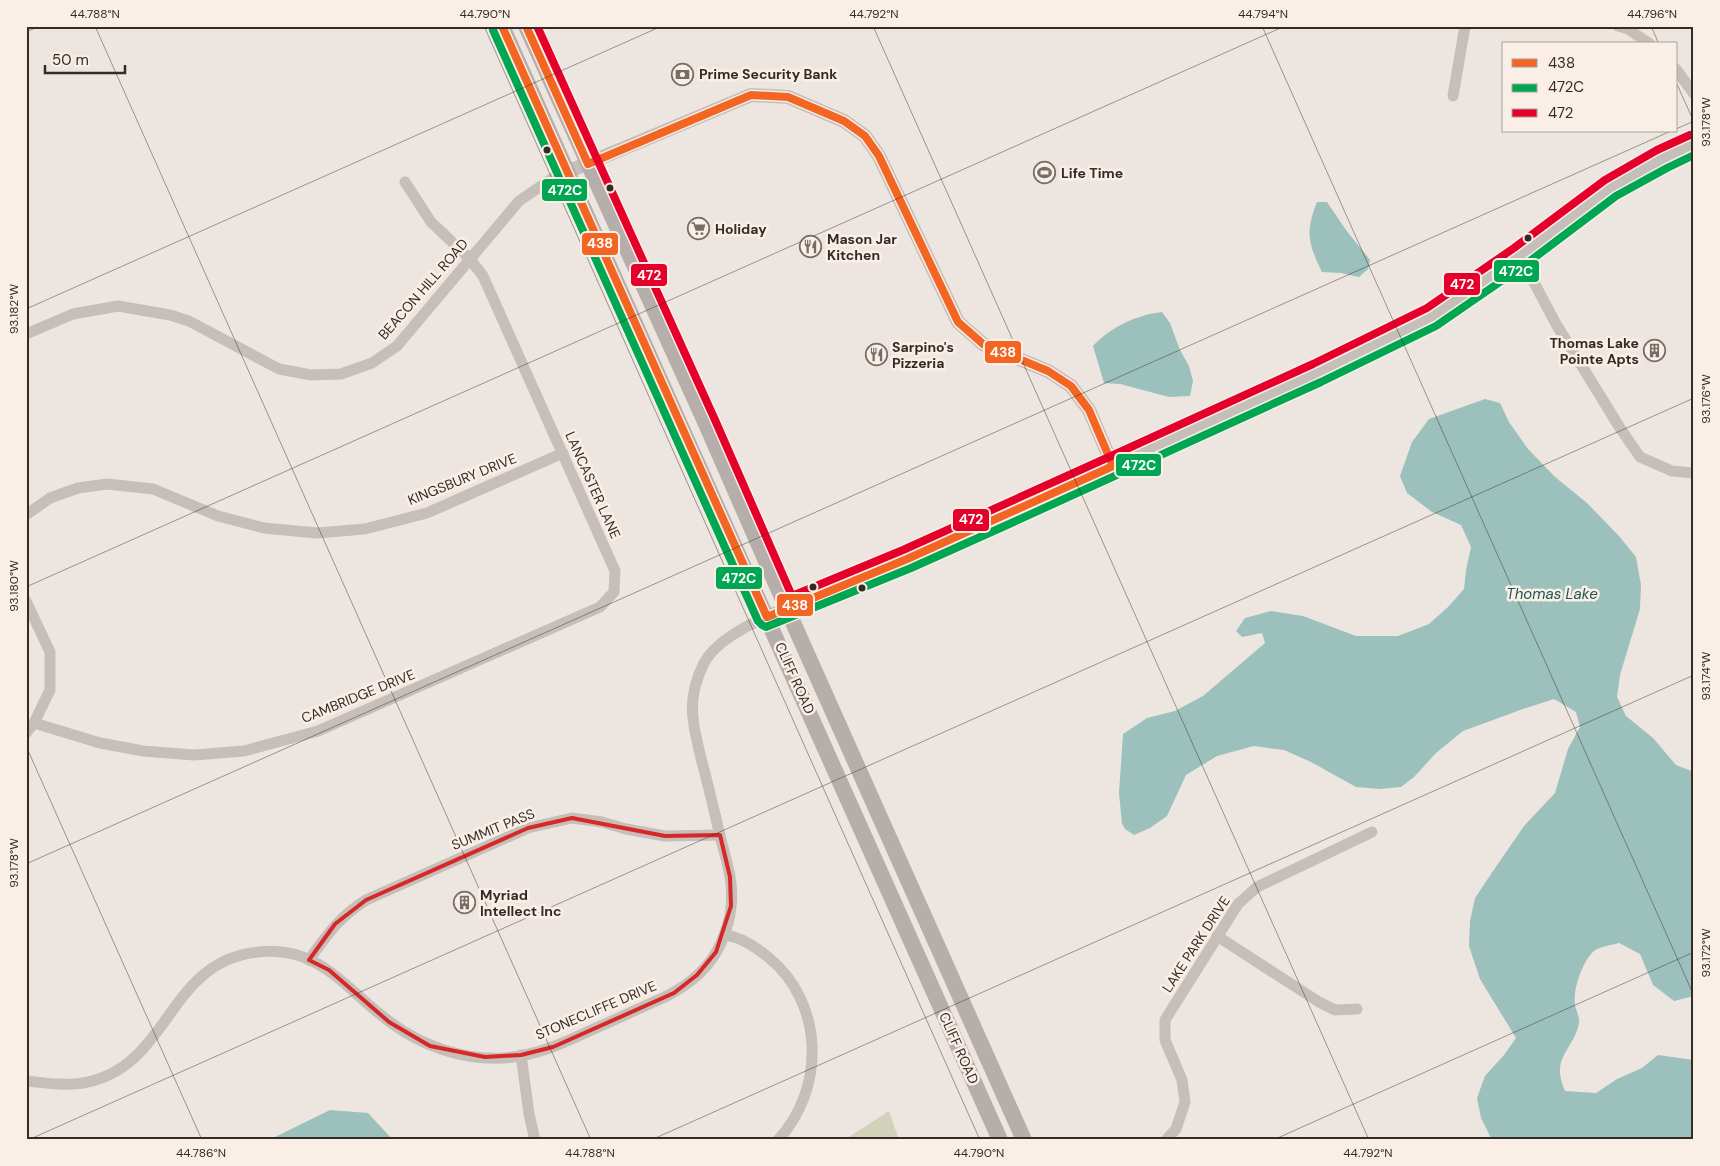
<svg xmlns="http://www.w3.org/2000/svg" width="1720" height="1166" viewBox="0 0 1720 1166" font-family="'DM Sans',sans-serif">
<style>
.green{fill:#d0d2ba}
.water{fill:#9cc0bb}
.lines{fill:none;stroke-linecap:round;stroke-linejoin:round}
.minor{stroke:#c6beb9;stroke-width:11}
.tertiary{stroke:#c6beb9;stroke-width:14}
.secondary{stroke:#b6aeaa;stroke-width:16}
.bus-1-casing{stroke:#f9efe7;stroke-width:11}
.bus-2-casing{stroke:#f9efe7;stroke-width:11}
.bus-3-casing{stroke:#f9efe7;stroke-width:11}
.bus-1{stroke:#f26522;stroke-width:8}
.bus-2{stroke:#00a651;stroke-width:8}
.bus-3{stroke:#e4002b;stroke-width:8}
.marked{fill:none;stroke:#d62828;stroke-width:4;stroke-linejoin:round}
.ticks{fill:none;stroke:#362a27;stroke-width:1;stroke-opacity:0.45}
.bus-dot{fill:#362a27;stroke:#f9efe7;stroke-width:2}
.labels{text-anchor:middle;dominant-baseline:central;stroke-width:5;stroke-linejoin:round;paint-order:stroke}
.poi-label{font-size:14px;font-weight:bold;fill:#362a27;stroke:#f9efe7;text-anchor:start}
.street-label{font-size:14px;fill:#362a27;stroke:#f9efe7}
.water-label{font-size:15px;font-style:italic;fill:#1d5755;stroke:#f9efe7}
.line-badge{stroke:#f9efe7;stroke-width:2}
.badge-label{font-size:14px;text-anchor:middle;font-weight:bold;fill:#fff}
.neatline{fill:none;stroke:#362a27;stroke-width:2}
.ticks-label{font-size:12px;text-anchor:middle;fill:#362a27}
</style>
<rect width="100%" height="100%" fill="#ede6e0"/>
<!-- green -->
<path class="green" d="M889 1111 899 1140H844Z"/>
<!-- water -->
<g class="water">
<path d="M1317 202H1327L1346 230 1370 260 1368 269 1359 277 1341 273 1322 272C1308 243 1305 233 1317 202Z"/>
<path d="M1162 312 1170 323 1180 350 1189 366 1193 381 1190 396 1169 397 1120 384 1104 383 1093 346C1111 327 1136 315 1162 312Z"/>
<path d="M1485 399 1500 403 1509 422 1528 449 1555 477 1587 503 1619 536 1636 557 1641 585 1640 609 1620 675 1617 697 1626 716 1653 738 1676 765 1694 772V996L1674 1001 1653 985 1640 954 1619 943C1612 945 1599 947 1594 951 1582 962 1573 989 1575 1005 1576 1011 1580 1017 1579 1023 1573 1052 1550 1056 1565 1091L1596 1093 1617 1079 1642 1068 1658 1055 1694 1060V1140H1492L1481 1118 1477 1098 1485 1076 1504 1055 1516 1038 1480 979 1469 946 1470 921 1475 898 1493 871 1524 826 1555 793 1568 749 1580 727 1576 712 1554 699 1523 709 1463 731 1436 753 1414 777 1401 787 1380 789 1356 787 1311 762 1284 750 1254 746 1217 756 1186 775 1167 816 1150 828 1134 835 1125 829 1122 824 1119 793 1123 734 1147 718 1175 711 1203 696 1265 643 1262 633 1242 637 1236 631 1245 618 1271 611 1303 616 1356 636H1398L1429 624 1448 607 1464 589 1466 570 1471 547 1461 525 1432 512 1407 493 1400 476 1412 442 1429 419Z"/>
<path d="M330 1110 368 1113 393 1140H269Z"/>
</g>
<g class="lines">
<!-- minor -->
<g class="minor">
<path d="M1618 26 1628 29 1650 44"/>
<path d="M1676 69 1694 94"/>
<path d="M1453 96 1465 26"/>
<path d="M1520 256 1556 324 1620 428 1640 457 1672 471 1694 473"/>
<path d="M26 334 73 314 118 306 170 315 189 321 279 369 311 375 341 374 372 363 397 346 519 201 553 178 567 172"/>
<path d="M26 515 50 498 78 488 107 484 153 489 218 516 264 528 317 533 365 529 427 513 563 453"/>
<path d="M26 601 50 652V690L34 723 26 733"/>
<path d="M34 723 100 743 143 751 194 755 244 751 318 731 600 607 614 592 615 571 483 276 469 258 431 222 405 182"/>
<path d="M724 935C741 937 754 946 768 957 824 1002 826 1088 778 1140"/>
<path d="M1217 936 1319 1002 1335 1010 1357 1009"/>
<path d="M309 960C327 935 339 917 366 900L528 828 572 818 602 822 626 829 665 836 720 835"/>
<path d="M521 1055 529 1114 535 1140"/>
<path d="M26 1081C45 1083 64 1086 83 1083 171 1068 166 961 258 952 320 945 346 990 390 1022 422 1046 462 1060 503 1058 537 1056 566 1042 596 1028 619 1018 642 1007 665 997 689 985 710 968 721 943 726 931 730 919 731 907 734 884 727 862 721 840 715 814 709 788 702 762 693 725 685 701 704 663 714 643 747 625 767 617"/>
<path d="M1166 1140 1176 1129 1185 1102 1182 1080 1165 1040V1020L1238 904 1257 887 1372 832"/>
</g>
<!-- tertiary -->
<g class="tertiary">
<path d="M567 172 751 95 788 97 844 121 865 136 879 156 958 322 983 344 1048 371 1071 386 1089 410 1113 466"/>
<path d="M767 617 907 559 1003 516 1317 373 1432 317 1520 256 1611 188 1662 159 1694 144"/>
</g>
<!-- secondary -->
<g class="secondary">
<path d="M502 26 1000 1140"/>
<path d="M526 26 706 424 787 609 1024 1140"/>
</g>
<defs>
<path id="bus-1" d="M502 26 767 617 907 559 1113 466 1089 410 1071 386 1048 371 983 344 958 322 879 156 865 136 844 121 788 97 751 95 588 164 526 26"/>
<path id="bus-2" d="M493 30 758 621 762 625 766 627 911 568 1007 525 1321 382 1436 326 1526 264 1616 196 1667 168 1694 155"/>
<path id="bus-3" d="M537 26 715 420 792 596 903 550 1109 457 1313 364 1427 308 1514 248 1605 180 1657 150 1690 135"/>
</defs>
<!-- bus-1 casing -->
<use href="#bus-1" class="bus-1-casing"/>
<!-- bus-2 casing -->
<use href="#bus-2" class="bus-2-casing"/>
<!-- bus-3 casing -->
<use href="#bus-3" class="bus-3-casing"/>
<!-- bus-1 -->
<use href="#bus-1" class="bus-1"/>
<!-- bus-2 -->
<use href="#bus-2" class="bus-2"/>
<!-- bus-3 -->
<use href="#bus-3" class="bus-3"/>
</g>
<!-- marked area -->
<path class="marked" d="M572 818 665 836 720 835 730 877 731 906 716 952 697 975 674 993 553 1047 521 1055 485 1057 430 1046 389 1022 329 970 309 960 335 924 366 900 528 828Z"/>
<!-- ticks -->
<path class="ticks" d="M95 26 591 1140M484 26 980 1140M873 26 1369 1140M1262 26 1694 996M1651 26 1659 44M26 32 40 26M1676 82 1694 122M1676 129 1694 121M26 309 662 26M26 587 1285 26M26 746 202 1140M26 864 1671 131M28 1140 1694 398M651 1140 1694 675M1273 1140 1694 952"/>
<!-- icons -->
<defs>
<symbol id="bank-ring" viewBox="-11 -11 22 22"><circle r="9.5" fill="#f9efe7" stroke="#766c68" stroke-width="1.5"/><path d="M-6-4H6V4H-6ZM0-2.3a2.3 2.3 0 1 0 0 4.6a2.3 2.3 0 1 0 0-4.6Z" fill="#766c68"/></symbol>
<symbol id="stadium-ring" viewBox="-11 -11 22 22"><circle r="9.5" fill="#f9efe7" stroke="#766c68" stroke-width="1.5"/><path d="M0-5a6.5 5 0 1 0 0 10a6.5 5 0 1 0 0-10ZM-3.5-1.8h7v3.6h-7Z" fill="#766c68"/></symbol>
<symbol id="supermarket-ring" viewBox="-11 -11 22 22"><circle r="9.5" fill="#f9efe7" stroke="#766c68" stroke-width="1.5"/><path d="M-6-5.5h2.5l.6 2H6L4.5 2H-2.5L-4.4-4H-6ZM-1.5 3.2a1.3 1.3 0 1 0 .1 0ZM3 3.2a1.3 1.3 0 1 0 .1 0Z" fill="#766c68"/></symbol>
<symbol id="restaurant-ring" viewBox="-11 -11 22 22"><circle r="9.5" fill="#f9efe7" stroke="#766c68" stroke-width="1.5"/><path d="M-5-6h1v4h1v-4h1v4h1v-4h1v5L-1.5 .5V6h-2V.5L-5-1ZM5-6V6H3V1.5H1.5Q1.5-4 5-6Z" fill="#766c68"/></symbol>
<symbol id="building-ring" viewBox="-11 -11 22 22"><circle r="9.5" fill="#f9efe7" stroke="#766c68" stroke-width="1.5"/><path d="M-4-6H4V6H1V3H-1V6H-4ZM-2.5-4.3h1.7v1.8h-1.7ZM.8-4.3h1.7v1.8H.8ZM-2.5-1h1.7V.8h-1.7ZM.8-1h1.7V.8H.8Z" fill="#766c68"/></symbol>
</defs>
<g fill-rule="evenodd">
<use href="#bank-ring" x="670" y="62" width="25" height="25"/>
<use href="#stadium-ring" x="1032" y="160" width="25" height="25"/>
<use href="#supermarket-ring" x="686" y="216" width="25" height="25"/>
<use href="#restaurant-ring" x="798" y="234" width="25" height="25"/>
<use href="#building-ring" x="1642" y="338" width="25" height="25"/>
<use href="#restaurant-ring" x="864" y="342" width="25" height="25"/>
<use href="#building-ring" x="452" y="890" width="25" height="25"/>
</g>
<!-- markers -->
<g class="bus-dot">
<circle cx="547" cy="150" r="4.5"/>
<circle cx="610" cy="188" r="4.5"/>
<circle cx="1528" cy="238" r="4.5"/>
<circle cx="813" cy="587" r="4.5"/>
<circle cx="862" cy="588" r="4.5"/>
</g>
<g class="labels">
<!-- poi labels -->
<g class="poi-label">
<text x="699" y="74">Prime Security Bank</text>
<text x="1061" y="173">Life Time</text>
<text x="715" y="229">Holiday</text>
<text x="827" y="239">Mason Jar<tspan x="827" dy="16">Kitchen</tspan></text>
<text x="1639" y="343" text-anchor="end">Thomas Lake<tspan x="1639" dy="16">Pointe Apts</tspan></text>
<text x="892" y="347">Sarpino's<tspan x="892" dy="16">Pizzeria</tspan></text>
<text x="480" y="895">Myriad<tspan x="480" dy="16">Intellect Inc</tspan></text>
</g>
<!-- street labels -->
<g class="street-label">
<text transform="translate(423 289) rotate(-49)">BEACON HILL ROAD</text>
<text transform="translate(462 479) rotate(-22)">KINGSBURY DRIVE</text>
<text transform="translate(593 485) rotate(66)">LANCASTER LANE</text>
<text transform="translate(795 678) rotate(66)">CLIFF ROAD</text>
<text transform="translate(358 696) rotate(-22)">CAMBRIDGE DRIVE</text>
<text transform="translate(493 829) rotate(-22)">SUMMIT PASS</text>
<text transform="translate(1196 944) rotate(-57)">LAKE PARK DRIVE</text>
<text transform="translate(596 1010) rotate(-23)">STONECLIFFE DRIVE</text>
<text transform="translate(959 1048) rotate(66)">CLIFF ROAD</text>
</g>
<!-- water labels -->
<g class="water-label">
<text x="1552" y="594">Thomas Lake</text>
</g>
</g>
<g class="line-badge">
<rect x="541" y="178" width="47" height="24" rx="5" fill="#00a651"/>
<rect x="581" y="232" width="38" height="24" rx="5" fill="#f26522"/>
<rect x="1493" y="259" width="47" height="24" rx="5" fill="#00a651"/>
<rect x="630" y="263" width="38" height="24" rx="5" fill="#e4002b"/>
<rect x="1443" y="272" width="38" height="24" rx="5" fill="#e4002b"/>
<rect x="984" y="340" width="38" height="24" rx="5" fill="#f26522"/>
<rect x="1115" y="453" width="47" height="24" rx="5" fill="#00a651"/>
<rect x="952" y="508" width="38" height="24" rx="5" fill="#e4002b"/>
<rect x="715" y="566" width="48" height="24" rx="5" fill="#00a651"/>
<rect x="776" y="593" width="38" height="24" rx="5" fill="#f26522"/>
</g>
<g class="badge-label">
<text x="565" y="195">472C</text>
<text x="600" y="248">438</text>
<text x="1516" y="276">472C</text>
<text x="649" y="280">472</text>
<text x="1462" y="289">472</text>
<text x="1003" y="357">438</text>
<text x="1139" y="470">472C</text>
<text x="971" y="524">472</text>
<text x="739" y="583">472C</text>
<text x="795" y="610">438</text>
</g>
<!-- border -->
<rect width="1720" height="1166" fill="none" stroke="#f9efe7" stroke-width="55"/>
<!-- legend -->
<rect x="1502" y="42" width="175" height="90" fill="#f9efe7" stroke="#aba09a"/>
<rect x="1512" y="59" width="25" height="8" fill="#f26522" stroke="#aba09a"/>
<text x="1548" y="68" font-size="15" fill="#362a27">438</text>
<rect x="1512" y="84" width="25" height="8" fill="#00a651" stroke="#aba09a"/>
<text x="1548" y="92" font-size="15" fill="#362a27">472C</text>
<rect x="1512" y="109" width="25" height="8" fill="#e4002b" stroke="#aba09a"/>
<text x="1548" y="118" font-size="15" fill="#362a27">472</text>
<!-- scale -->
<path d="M45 65v8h80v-8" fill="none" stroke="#362a27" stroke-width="2.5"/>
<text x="52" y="65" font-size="15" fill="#362a27" stroke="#f9efe7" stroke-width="4" paint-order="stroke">50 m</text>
<rect x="28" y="28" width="1664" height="1110" class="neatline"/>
<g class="ticks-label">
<text x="95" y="18">44.788°N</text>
<text x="485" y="18">44.790°N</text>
<text x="874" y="18">44.792°N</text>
<text x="1263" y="18">44.794°N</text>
<text x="1652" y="18">44.796°N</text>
<text transform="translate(1706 122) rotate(-90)" y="4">93.178°W</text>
<text transform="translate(14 309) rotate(-90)" y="4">93.182°W</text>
<text transform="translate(1706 399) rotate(-90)" y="4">93.176°W</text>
<text transform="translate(14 586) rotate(-90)" y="4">93.180°W</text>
<text transform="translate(1706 676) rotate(-90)" y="4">93.174°W</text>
<text transform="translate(14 863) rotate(-90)" y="4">93.178°W</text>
<text transform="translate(1706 953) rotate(-90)" y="4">93.172°W</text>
<text x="201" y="1157">44.786°N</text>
<text x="590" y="1157">44.788°N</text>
<text x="979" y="1157">44.790°N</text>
<text x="1368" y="1157">44.792°N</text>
</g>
</svg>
